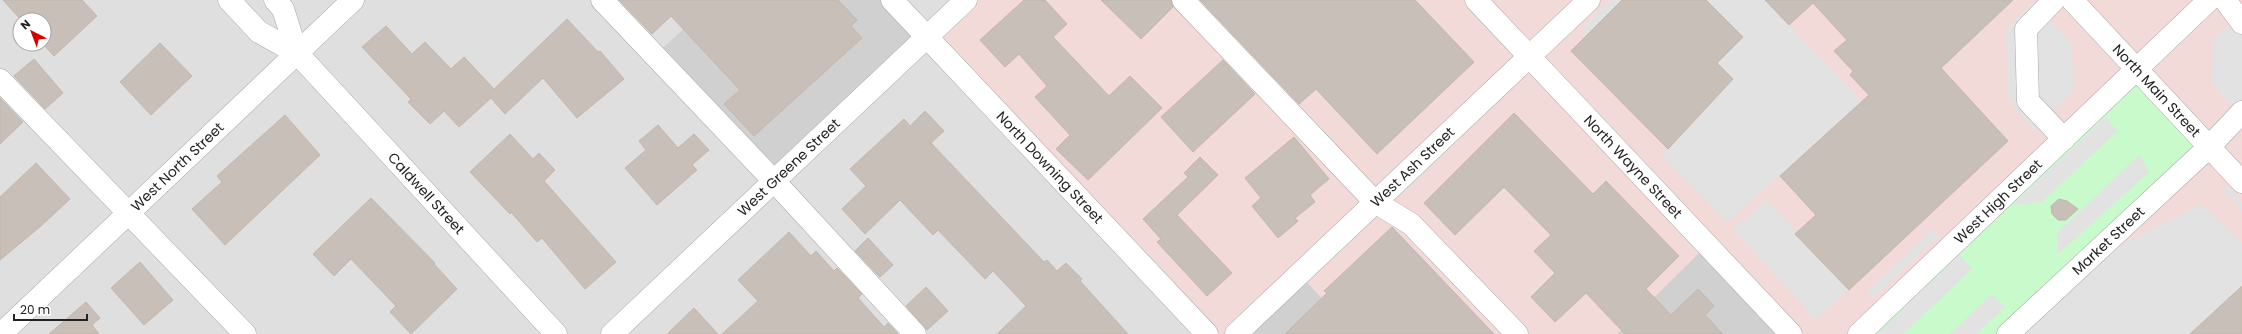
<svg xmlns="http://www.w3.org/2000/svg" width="2242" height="334" font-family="Poppins,sans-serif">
	<rect width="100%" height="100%" fill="#f2efe9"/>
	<path fill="#e0dfdf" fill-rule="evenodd" d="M0,0H966L1207,334H0ZM20,20H44V44H20Z"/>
	<path fill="#f2dad9" d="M966,0H2242V334H1791L1707,245L1617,334H1207L927,37Z"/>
	<path fill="#d0d0d0" d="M715,0H892L927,37L774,181L655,55Z
		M1707,245L1791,334H1617Z
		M1299,274L1355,334H1236Z"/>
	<path fill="#c8facc" d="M2136,68L2209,147L2008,334H1859Z"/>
	<path fill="#e2e2e2" d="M1611,0H1623L1588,34L1582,28Z
		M1706,0H1765L1862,101L1727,223L1661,155L1732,79L1717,63L1743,37Z
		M2033,2L2071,44L2074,90L2034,130L2008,98L2006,29Z
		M2242,15V117L2212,84L2213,38Z
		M2106,117L2117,131L2042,202L2012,205Z
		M2139,155L2149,172L2058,254L2057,233Z
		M2228,186L2242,201V210L2223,191Z
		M1766,199L1849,290L1815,320L1733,229Z
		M2200,204L2242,242V286L2190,334H2026L2114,249Z
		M1933,229L1939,236L1873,298L1866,292Z
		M1959,255L1972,269L1903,334H1877Z
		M1992,294L2005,307L1976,334H1950Z"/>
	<path fill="#c7bfb8" stroke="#c4b6ab" d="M3,0H82L97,16L54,56L43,44L44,20H21Z
		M619,0H838L857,20L851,26L862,38L754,136L724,104L740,90L671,16L652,34Z
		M1024,0H1045L1067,24L1053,37L1109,96L1130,76L1162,108L1088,180L1056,149L1070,135L1035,97L1047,86L1019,54L1005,67L980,40Z
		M1101,0H1171L1173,7L1141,39Z
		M1200,0H1415L1474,62L1377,154L1316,89L1299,104Z
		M1622,0H1706L1743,37L1717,63L1733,79L1668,149L1571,51Z
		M1765,0H2013L1941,68L2008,141L1849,290L1795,234L1816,215L1780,176L1869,95L1850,75L1853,71L1834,51L1847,40L1813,3L1789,25Z
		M567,19L598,52L600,51L624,79L577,118L543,78L505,114L491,98L459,127L444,111L430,124L408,102L411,99L362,47L386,26L412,54L425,42L451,69L464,57L494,89Z
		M160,43L192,76L151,115L120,82Z
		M34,59L63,93L45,109L14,76Z
		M1223,60L1255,94L1193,152L1161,117Z
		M0,98L23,122L0,144Z
		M925,111L944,131L931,143L1044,262L1047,260L1057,271L1066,263L1082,279L1080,281L1128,334H997L1026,306L993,271L985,279L938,230L933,235L900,200L865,234L842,209L866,186L850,169L904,119L910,126Z
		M1514,113L1593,194L1606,181L1679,256L1646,289L1671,315L1698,289L1714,306L1705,315L1723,334H1625L1586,293L1555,322L1531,297L1555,273L1534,251L1551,235L1504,187L1455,235L1424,203Z
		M285,115L320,155L225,245L192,209L222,182L217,176Z
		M658,125L678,148L694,134L709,150L692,165L697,170L657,205L625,168L646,150L639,141Z
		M510,134L533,159L539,153L555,170L544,181L616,262L585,289L542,238L537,242L511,212L510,214L470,172Z
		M1294,137L1329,179L1310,195L1315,202L1295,218L1298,221L1278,238L1252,206L1261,198L1245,178Z
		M1200,157L1218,175L1177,215L1232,273L1207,296L1157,242L1161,239L1143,219L1188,177L1184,173Z
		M36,163L70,199L41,226L0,260V197Z
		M371,198L435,263L434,264L457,289L411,334L390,312L396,306L351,259L334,276L313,254Z
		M2059,199L2067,201L2078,209L2066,220H2058L2052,214L2051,206Z
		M1392,227L1494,334H1285L1327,293L1324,291Z
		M789,232L811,256L816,251L834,271L837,268L862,294L858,298L884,327L888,323L898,334H722L758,301L738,280Z
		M868,238L893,265L880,277L855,251Z
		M140,262L173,300L144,325L111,288Z
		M2242,286V334H2190Z
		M926,287L948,311L927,330L906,306Z
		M86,302L100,318L92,325L99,334H49Z
		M694,308L718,334H667Z"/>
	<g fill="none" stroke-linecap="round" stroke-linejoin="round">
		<g stroke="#a9a9a9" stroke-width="23">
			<g id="minor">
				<path id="s1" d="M229,0L259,32L297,53L556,334"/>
				<path d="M275,0L283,9L297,53"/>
				<path d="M602,0L774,181L915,334"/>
				<path id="s2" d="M892,0L1207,334"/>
				<path d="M1183,0L1375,202L1411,224L1517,334"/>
				<path id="s3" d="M1476,0L1791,334"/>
				<path d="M2054,0L2026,29L2028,101L2064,139"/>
				<path id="s4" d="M2072,0L2242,182"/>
				<path d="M2225,0L2242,23"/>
				<path d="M0,80L245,334"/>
				<path id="s5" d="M1,334L353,0"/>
				<path id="s6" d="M612,334L966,0"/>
				<path id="s7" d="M1236,334L1589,0"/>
				<path id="s8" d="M1859,334L2209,0"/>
				<path id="s9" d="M2008,334L2209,147L2242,112"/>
			</g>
		</g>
		<use href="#minor" stroke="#fff" stroke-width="22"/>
	</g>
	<g text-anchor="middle" stroke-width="3" stroke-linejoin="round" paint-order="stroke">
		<g font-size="14" fill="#222" stroke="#fff">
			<text dy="5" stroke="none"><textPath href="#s4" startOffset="124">North Main Street</textPath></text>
			<text dy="5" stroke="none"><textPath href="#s3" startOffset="229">North Wayne Street</textPath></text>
			<text dy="5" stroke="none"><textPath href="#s5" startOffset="243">West North Street</textPath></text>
			<text dy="5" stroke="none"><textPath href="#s6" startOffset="243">West Greene Street</textPath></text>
			<text dy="5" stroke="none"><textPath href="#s2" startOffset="230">North Downing Street</textPath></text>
			<text dy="5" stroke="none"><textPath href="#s7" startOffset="243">West Ash Street</textPath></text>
			<text dy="5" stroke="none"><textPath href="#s1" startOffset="278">Caldwell Street</textPath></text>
			<text dy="5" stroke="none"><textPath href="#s8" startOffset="192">West High Street</textPath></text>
			<text dy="5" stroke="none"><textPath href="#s9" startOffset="137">Market Street</textPath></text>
		</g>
	</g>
	<g transform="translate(32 32) rotate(318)"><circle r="19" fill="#ffffff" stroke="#a7a7a7"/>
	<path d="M0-3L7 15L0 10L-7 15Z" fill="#d40000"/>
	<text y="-6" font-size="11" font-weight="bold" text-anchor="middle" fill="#222222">N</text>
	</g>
	<path d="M14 314v6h73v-6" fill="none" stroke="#222222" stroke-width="2"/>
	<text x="20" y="314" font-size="12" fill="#222222" stroke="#ffffff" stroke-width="3" paint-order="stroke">20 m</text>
</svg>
